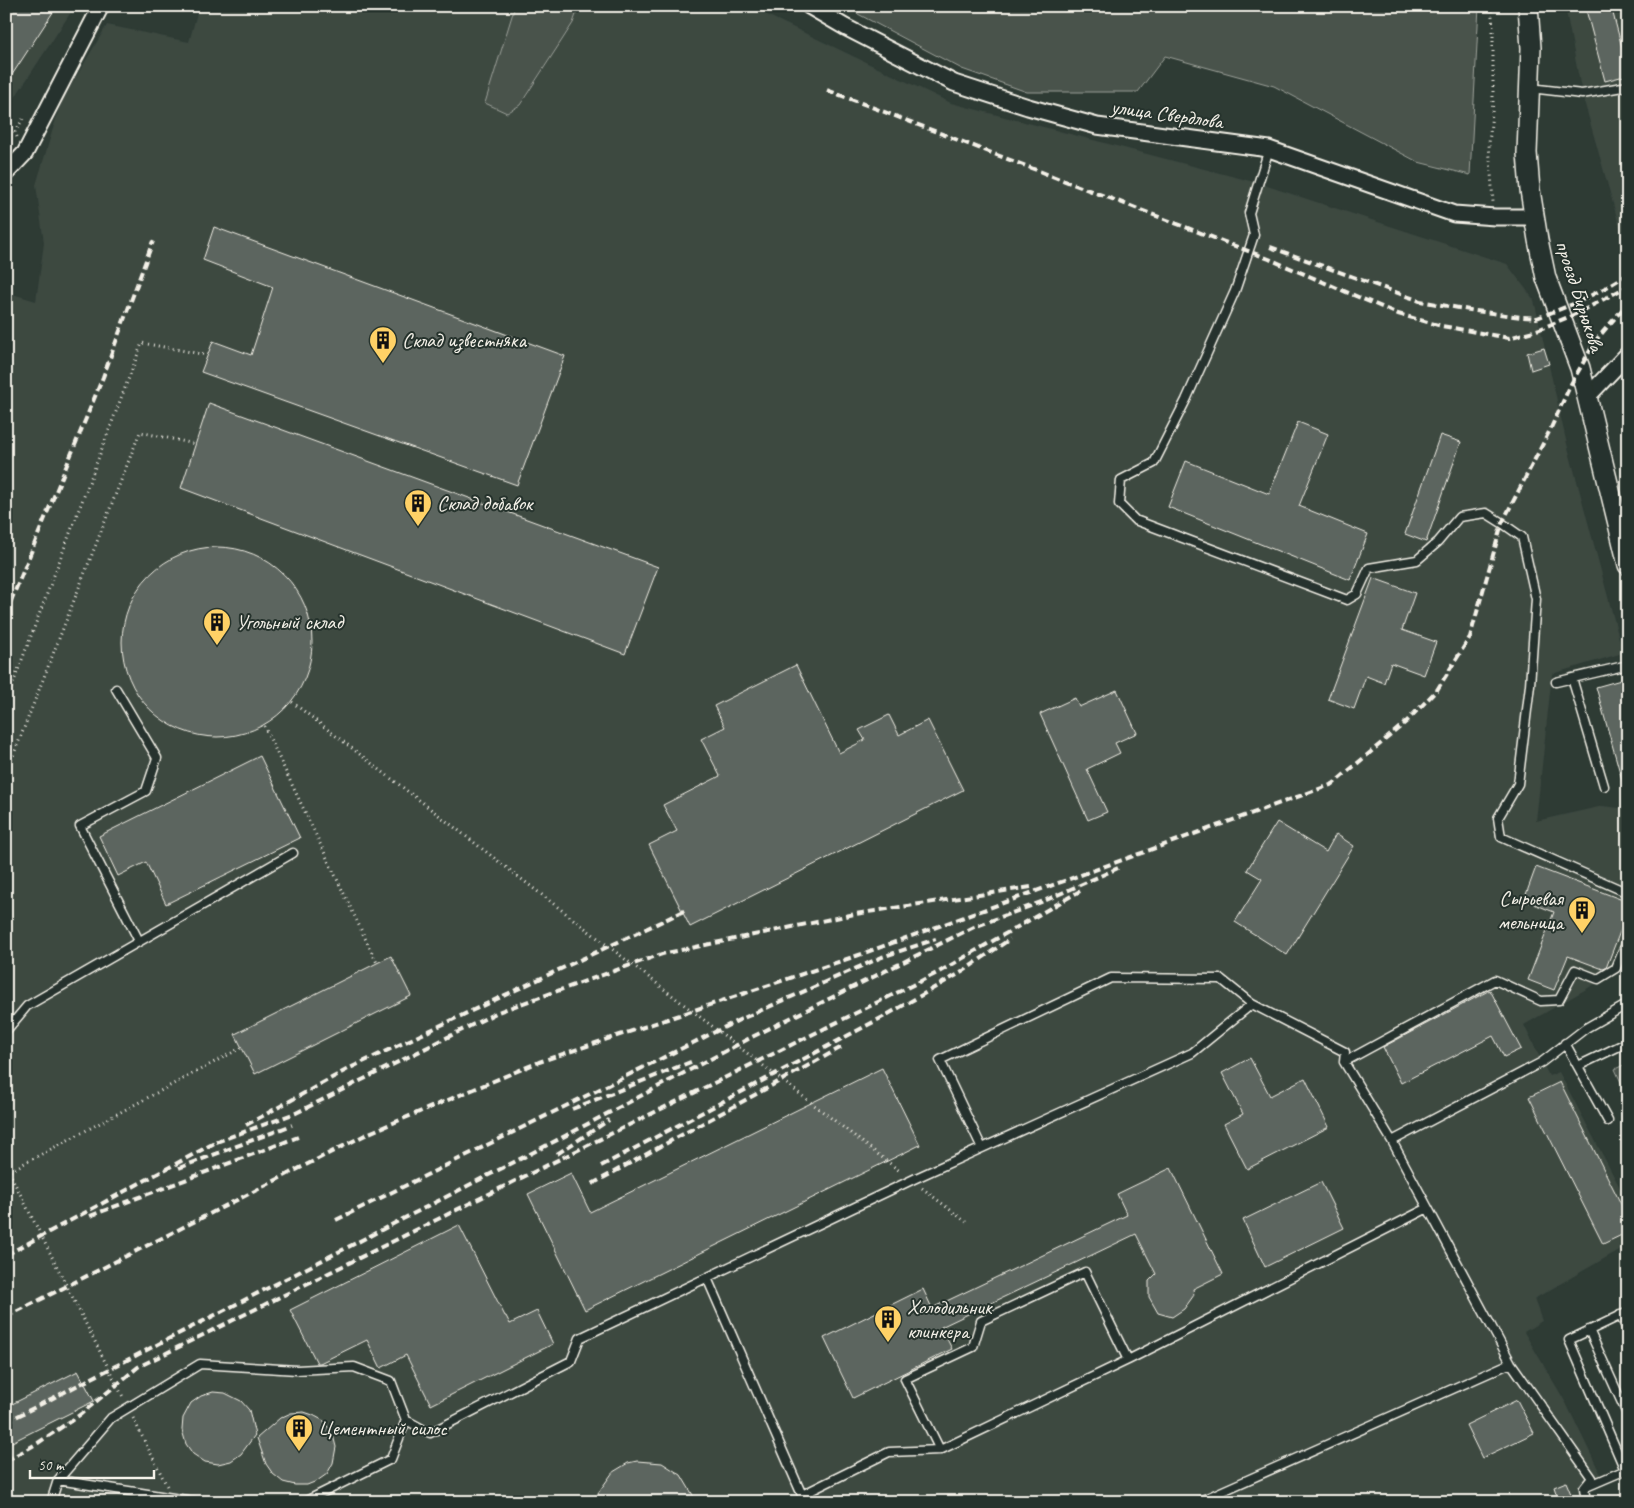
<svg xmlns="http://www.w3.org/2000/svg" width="1634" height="1508" font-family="Caveat,sans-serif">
	<rect width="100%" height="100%" fill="#2e3b34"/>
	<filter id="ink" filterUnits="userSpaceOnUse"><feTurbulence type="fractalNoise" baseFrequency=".02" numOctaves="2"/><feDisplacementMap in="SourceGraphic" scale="10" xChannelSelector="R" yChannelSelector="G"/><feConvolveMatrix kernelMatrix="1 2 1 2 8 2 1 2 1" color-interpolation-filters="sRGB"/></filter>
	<g filter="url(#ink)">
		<path fill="#3c4841" d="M6,6H75L14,99L6,106Z
			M199,6H515L486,103L507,113L521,105L573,23L579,6H748L951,103L1258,183L1507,264L1534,300L1566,440L1623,653L1552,674L1536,821L1603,806L1628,809V965L1524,1025L1549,1076L1559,1072L1628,1203V1245L1534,1299L1542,1321L1524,1332L1566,1403L1601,1475L1583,1481L1586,1494L1565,1502H6V292L36,301L44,243L36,185L61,102L107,25L189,42Z
			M1565,6H1628V229L1621,232L1582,94Z"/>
		<path fill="#48524c" stroke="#9ea29a" d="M515,6H579L573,23L520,105L507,113L485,103Z
			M847,6H1479L1470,175L1418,162L1274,86L1165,56L1138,92H1027L962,69L858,14Z
			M1628,1063V1098L1615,1069Z"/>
		<path fill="#5c655e" stroke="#f4f1e8" d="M11,6H57L6,84V13Z
			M1585,6H1611L1628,70V75L1605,81Z
			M214,227L565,356L517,485L201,372L213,341L251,355L273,287L203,260Z
			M1544,348L1549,364L1531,370L1527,353Z
			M209,403L658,567L625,654L181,488Z
			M1298,422L1328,434L1299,506L1368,534L1350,580L1168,507L1186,461L1269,494Z
			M1440,435L1461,442L1426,542L1405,534Z
			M122 642a95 95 0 1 1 190 0a95 95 0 1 1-190 0Z
			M1373,578L1415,593L1402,630L1436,642L1424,675L1391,663L1384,683L1366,676L1354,709L1328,699Z
			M796,665L839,753L865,740L859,730L889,715L899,735L928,720L963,790L690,927L649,845L677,831L663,805L720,776L701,739L725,727L714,706Z
			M1628,678V786L1624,787L1596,687Z
			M1117,690L1137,733L1115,743L1120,753L1087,769L1107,812L1088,820L1040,714L1075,698L1079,707Z
			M260,756L300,838L166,904L146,862L118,876L99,836Z
			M1277,822L1326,852L1336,834L1354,846L1287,955L1235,922L1262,879L1247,870Z
			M1536,867L1628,902V911L1606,968L1603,969L1568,956L1554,990L1528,980L1554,912L1524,900Z
			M391,956L411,996L255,1074L235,1034Z
			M1490,990L1521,1049L1504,1057L1493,1036L1401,1083L1383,1047Z
			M1250,1058L1270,1096L1305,1078L1329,1127L1247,1169L1224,1124L1243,1114L1222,1073Z
			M882,1068L920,1145L585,1310L528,1194L571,1173L590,1212Z
			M1560,1082L1628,1218V1232L1603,1244L1529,1097Z
			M1171,1168L1223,1274L1193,1289L1194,1295L1184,1309L1172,1317L1158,1313L1149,1297V1281L1156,1274L1136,1234L941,1327L952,1349L853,1398L824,1338L923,1289L932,1308L1127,1215L1117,1194Z
			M1321,1182L1344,1228L1265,1267L1243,1220Z
			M459,1225L505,1316H506L510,1324L537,1311L553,1344L431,1405L406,1355L381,1368L367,1340L320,1363H317L290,1310Z
			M78,1371L94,1401L6,1445V1407Z
			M213,1392L225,1393L241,1401L249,1410L255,1435L241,1454L231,1461L218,1464L205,1462L193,1454L186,1444L182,1430L183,1418L191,1403L201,1396Z
			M1517,1400L1534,1433L1482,1458L1466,1425Z
			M304,1412L313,1415L324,1421L333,1435L336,1447L333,1463L327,1474L317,1481L307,1485H295L283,1482L273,1474L266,1464L257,1438L280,1418L291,1413Z
			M637,1461L662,1463L681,1475L697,1502H597L598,1493L613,1472L628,1463Z
			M1566,1482L1571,1494L1558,1499L1554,1487Z"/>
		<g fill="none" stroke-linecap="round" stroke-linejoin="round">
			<g stroke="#f4f1e8" stroke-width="11">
				<path id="service" d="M1530,88L1582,94L1628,86
					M1269,149L1249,213L1254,235L1235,291L1186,400L1154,463L1121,480L1119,504L1135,520L1347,600L1357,594L1369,568L1417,560L1438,542L1459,517L1486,513L1502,523L1522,537L1536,599L1530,685L1518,784L1498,818L1501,837L1628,893
					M1572,678L1604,786
					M1556,682L1628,665
					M116,689L157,758L146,791L80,826L139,941
					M6,1031L27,1006L293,853
					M1565,1043L1608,1121
					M1344,1062L1495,980L1541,1001L1559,1000L1575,970L1598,979L1616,968L1628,939
					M1578,1066L1628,1042
					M1392,1141L1542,1062L1586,1028L1628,1004
					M982,1148L940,1060L1111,978L1221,979L1252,1004
					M707,1278L802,1495L889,1452L940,1450L1128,1360L1428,1208
					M1620,1315L1628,1331
					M1589,1330L1628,1416
					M406,1420L430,1433L571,1361L580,1338L916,1178L1192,1053L1252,1004L1345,1052L1344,1062L1392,1141L1511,1363L1592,1478L1584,1488L1586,1502
					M940,1450L905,1379L973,1347L981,1321L1085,1272L1128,1360
					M1625,1470L1569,1340L1628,1312
					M58,1480L199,1502
					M1586,1487L1628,1469
					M51,1502L58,1480L111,1418L200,1364L297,1370L354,1367L391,1381L406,1420L391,1459L304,1502
					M1198,1502L1511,1363"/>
			</g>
			<g stroke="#f4f1e8" stroke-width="19">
				<path id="minor" d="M809,6L845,27L954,83L1028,107L1097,126L1269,149L1454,214L1495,217H1534
					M6,173L25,153L101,6
					M1588,396L1628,354"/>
			</g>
			<g stroke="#f4f1e8" stroke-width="22">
				<path id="tertiary" d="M1528,6L1531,48L1527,153L1530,190L1538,240L1546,278L1580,368L1628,565"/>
			</g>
			<path stroke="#f4f1e8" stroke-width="3" stroke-dasharray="1 4" stroke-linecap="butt" d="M1491,6L1493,27V102L1489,144L1493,202
				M17,137L15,132L23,119
				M6,702L142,343L207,355
				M292,702L901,1172
				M264,726L377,963
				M6,774L140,432L195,444
				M9,1172L124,1399
				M6,1173L241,1048
				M922,1188L966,1222
				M133,1418L167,1486"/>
			<use href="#service" stroke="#26332d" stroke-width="8"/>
			<use href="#minor" stroke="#26332d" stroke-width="15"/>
			<use href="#tertiary" stroke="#26332d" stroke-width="19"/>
			<path stroke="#f4f1e8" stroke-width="4" stroke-dasharray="8 4" stroke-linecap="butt" d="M827,90L1269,259L1398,314L1442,326L1509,338L1540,329L1580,312L1628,286
				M1270,247L1420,301L1475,311L1522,317L1537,318L1576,303L1607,287L1628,274
				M6,613L103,377L153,241
				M572,1109L693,1061
				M246,1125L350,1068L686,910
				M216,1142L296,1113L498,1012L662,954L855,914L1031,887
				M557,1154L609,1120
				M601,1166L883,1017L962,972L1010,939
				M179,1168L292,1125
				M592,1184L842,1047
				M90,1216L298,1137
				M336,1220L739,1020L882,957L936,939
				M6,1255L222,1139
				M6,1317L369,1133L539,1062L856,956L1333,784L1406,722L1437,690L1470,637L1502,523L1550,430L1571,384L1596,340L1628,303
				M6,1422L565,1136L752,1037L974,927L1044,901L1118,868
				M6,1461L38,1443L81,1414L138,1367L937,973L1080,891"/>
		</g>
	</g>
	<defs>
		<g id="building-pin" transform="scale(1.4375)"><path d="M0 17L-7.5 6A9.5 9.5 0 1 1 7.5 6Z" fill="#ffd166" stroke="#26332d"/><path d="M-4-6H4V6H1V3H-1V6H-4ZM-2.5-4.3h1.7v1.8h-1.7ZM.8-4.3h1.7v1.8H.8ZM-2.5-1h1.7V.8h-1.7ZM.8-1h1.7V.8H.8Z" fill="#111"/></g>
	</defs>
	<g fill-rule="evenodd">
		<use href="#building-pin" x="383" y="340"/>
		<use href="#building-pin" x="418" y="503"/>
		<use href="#building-pin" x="217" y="622"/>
		<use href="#building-pin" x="1582" y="910"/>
		<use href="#building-pin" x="888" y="1319"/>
		<use href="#building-pin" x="299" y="1428"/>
	</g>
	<g text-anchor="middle" stroke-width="4" stroke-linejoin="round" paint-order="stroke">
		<g font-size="21" fill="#f4f1e8" stroke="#26332d">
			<text transform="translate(1167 114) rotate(8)" y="7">улица Свердлова</text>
			<text transform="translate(1580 296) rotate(72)" y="7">проезд Бирюкова</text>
		</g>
		<g font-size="21" fill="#f4f1e8" stroke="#26332d" text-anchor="start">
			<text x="402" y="347">Склад известняка</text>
			<text x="437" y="510">Склад добавок</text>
			<text x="236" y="629">Угольный склад</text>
			<text x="1563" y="905" text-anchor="end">Сырьевая<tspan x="1563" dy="24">мельница</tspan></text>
			<text x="907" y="1314">Холодильник<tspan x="907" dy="24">клинкера</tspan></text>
			<text x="318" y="1435">Цементный силос</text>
		</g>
	</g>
	<rect width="1634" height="1508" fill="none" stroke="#26332d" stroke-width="25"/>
	<rect x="12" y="12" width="1609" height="1483" fill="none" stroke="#f4f1e8" stroke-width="2" filter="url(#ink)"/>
	<path d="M30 1470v8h124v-8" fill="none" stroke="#f4f1e8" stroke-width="2.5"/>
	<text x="38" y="1470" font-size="15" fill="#f4f1e8" stroke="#26332d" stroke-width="4" paint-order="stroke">50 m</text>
</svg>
